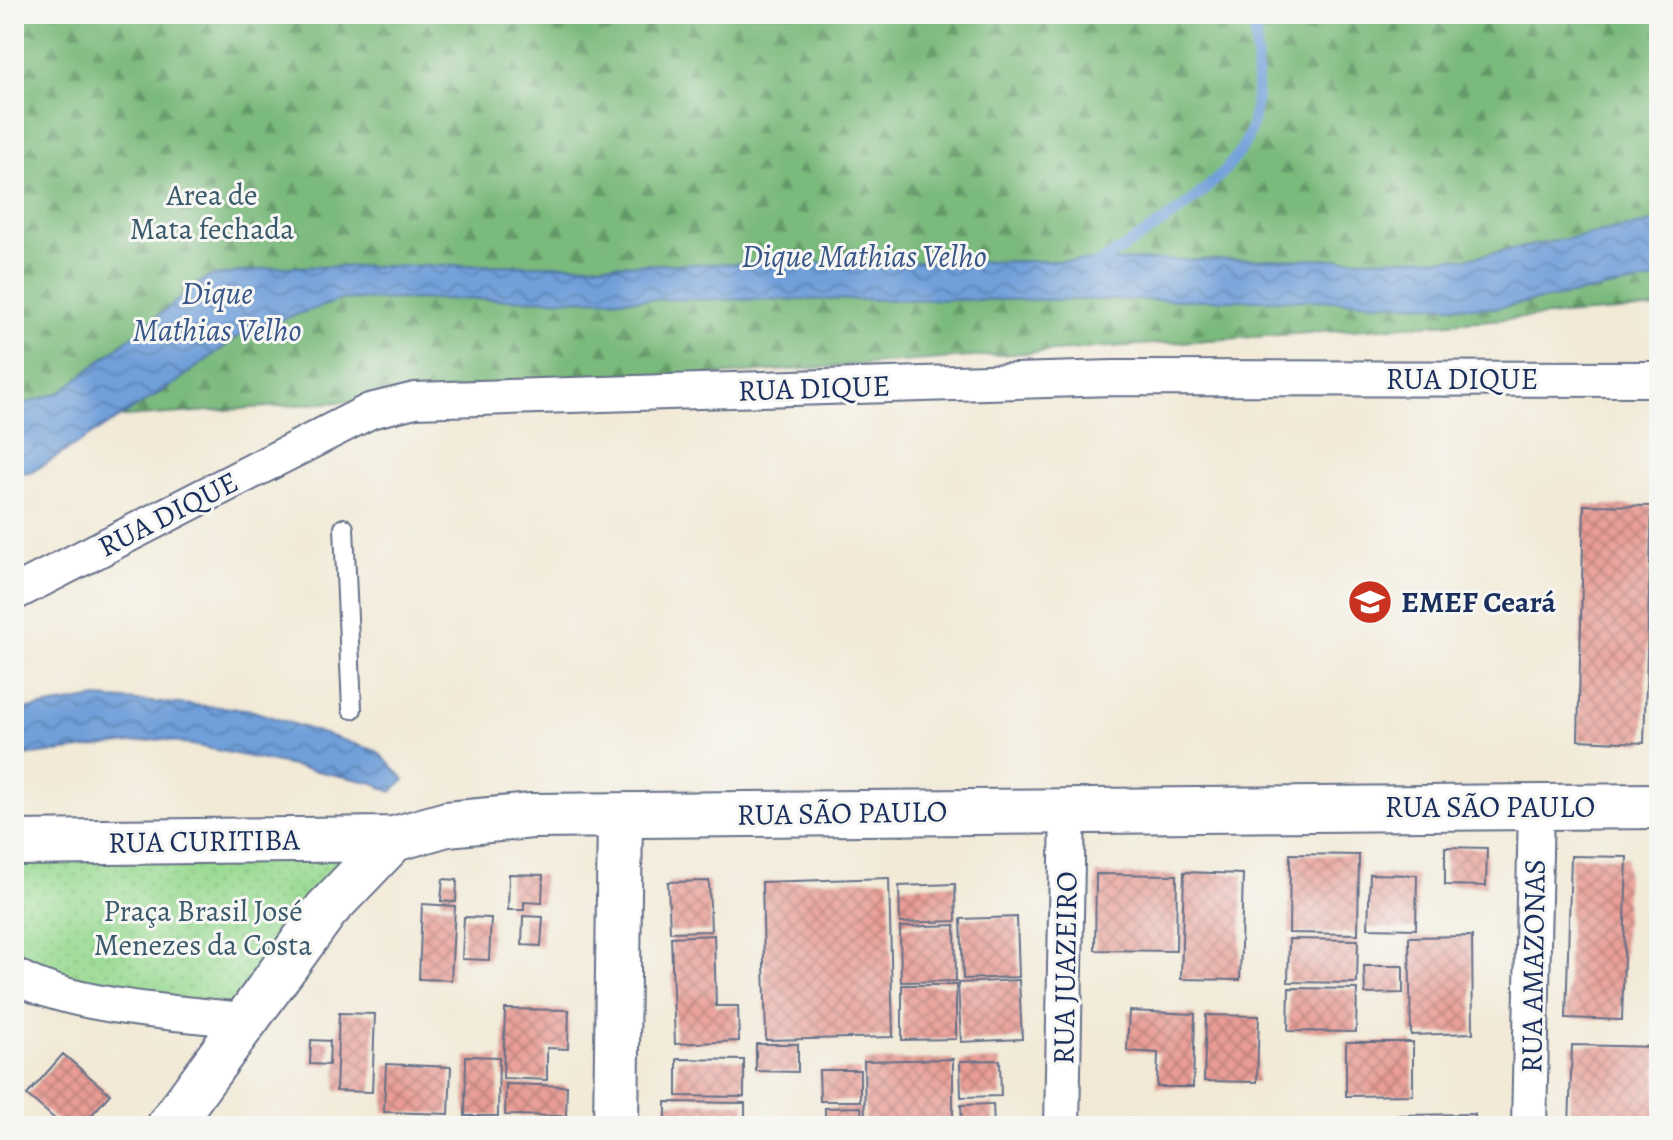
<svg xmlns="http://www.w3.org/2000/svg" width="1673" height="1140" font-family="Alegreya,serif">
	<defs>
		<pattern id="grass-dots" width="8" height="8" patternUnits="userSpaceOnUse" patternTransform="scale(2)"><rect width="8" height="8" fill="#98da91"/><path d="M2 2h.1M6 6h.1" fill="none" stroke="#82bb7f" stroke-width="1.8" stroke-linecap="round"/></pattern>
		<pattern id="forest-firs" width="22" height="20" patternUnits="userSpaceOnUse" patternTransform="scale(2)"><rect width="22" height="20" fill="#7aba7b"/><path d="M5 1l3.5 6h-7zM16 11l3.5 6h-7z" fill="#639868"/></pattern>
		<pattern id="water-waves" width="16" height="10" patternUnits="userSpaceOnUse" patternTransform="scale(2)"><rect width="16" height="10" fill="#6f9fd9"/><path d="M0 5q4-4 8 0t8 0" fill="none" stroke="#5a82b3"/></pattern>
		<pattern id="building-cross-hatch" width="8" height="8" patternUnits="userSpaceOnUse" patternTransform="scale(2)"><rect width="8" height="8" fill="#e99d95"/><path d="M0 0l8 8M0 8l8-8" fill="none" stroke="#bc807d"/></pattern>
	</defs>
	<rect width="100%" height="100%" fill="#f6f6f2"/>
	<filter id="ink" filterUnits="userSpaceOnUse"><feTurbulence type="fractalNoise" baseFrequency=".0125" numOctaves="2"/><feDisplacementMap in="SourceGraphic" scale="16" xChannelSelector="R" yChannelSelector="G"/><feConvolveMatrix kernelMatrix="1 2 1 2 8 2 1 2 1" color-interpolation-filters="sRGB"/></filter>
	<filter id="wash" filterUnits="userSpaceOnUse"><feTurbulence type="fractalNoise" baseFrequency=".006" numOctaves="4" result="noise"/><feDisplacementMap in="SourceGraphic" scale="32" xChannelSelector="R" yChannelSelector="G"/><feGaussianBlur stdDeviation="1.8" result="paint"/><feColorMatrix in="noise" values="0 0 0 0 0 0 0 0 0 0 0 0 0 0 0 0 0 1.4 0 .05"/><feComposite in="paint" operator="in"/></filter>
	<g filter="url(#wash)">
		<rect width="100%" height="100%" fill="#f2ead7"/>
		<path fill="url(#grass-dots)" stroke="#5a8478" stroke-width="2" d="M373,845L243,1014L152,1003L14,967V849Z"/>
		<path fill="url(#forest-firs)" stroke="#4a746c" stroke-width="2" d="M14,14H1659V308L14,425Z"/>
		<path fill="url(#water-waves)" stroke="#45679c" stroke-width="2" d="M1659,221V279L1496,308L1317,300L344,299L244,332L174,384L32,472L14,473V407L61,392L207,277L277,267L1467,258Z
			M97,698L247,709L377,751L405,780L391,792L374,783L163,739L14,757V711Z"/>
		<g fill="none" stroke-linecap="round" stroke-linejoin="round">
			<path stroke="#6f9fd9" stroke-width="11" d="M1088,270C1134,241 1233,185 1250,131C1262,93 1256,53 1254,14"/>
		</g>
		<g id="blocks">
			<path fill="url(#building-cross-hatch)" d="M1584,505L1652,506L1644,743L1578,740Z
				M1445,847L1487,848L1486,886L1445,885Z
				M1290,854L1359,855L1358,934L1289,933Z
				M1571,856L1627,857L1622,1020L1566,1018Z
				M1184,872L1243,874L1240,980L1181,979Z
				M509,874L543,875L542,903L524,902V910H508Z
				M1096,874L1177,875L1176,951L1095,950Z
				M1370,874L1417,875L1416,929L1368,928Z
				M889,878L893,1037L766,1040L762,882Z
				M443,879L457,880L456,902L441,901Z
				M709,881L711,931L670,932L668,882Z
				M955,884L956,921L900,923L899,886Z
				M422,904L455,906L451,980L419,979Z
				M523,916L543,917L541,946L522,945Z
				M464,917L491,918L489,960L462,959Z
				M1017,917L1019,977L963,979L961,919Z
				M955,925L956,981L901,982L900,927Z
				M714,935L716,1006H738L739,1041L675,1044L671,937Z
				M1472,936L1473,1033L1411,1035L1409,937Z
				M1289,939L1358,940L1357,983L1288,982Z
				M1364,966H1403V993L1365,994Z
				M1019,980L1022,1039L961,1042L958,983Z
				M902,985H956V1039L902,1040Z
				M1289,988L1357,989L1356,1032L1288,1031Z
				M505,1009L569,1010L568,1049L547,1048V1080L503,1078Z
				M1129,1011L1195,1014L1193,1087H1157L1158,1053L1127,1051Z
				M339,1013L375,1014L372,1092L336,1091Z
				M1206,1015L1259,1016L1257,1082L1204,1081Z
				M311,1040L330,1041L329,1065L310,1064Z
				M1346,1042H1413V1095L1346,1096Z
				M756,1044H798V1072L756,1071Z
				M1572,1045L1658,1047L1656,1126H1569Z
				M63,1054L110,1094L82,1126H63L27,1095Z
				M466,1056L499,1057L498,1116H465Z
				M677,1059L744,1060V1097L677,1096Z
				M953,1059V1126H865L864,1061Z
				M1000,1060L1001,1096L961,1097L960,1061Z
				M386,1064L451,1067L449,1114L384,1112Z
				M819,1070H860V1101H820Z
				M506,1084L567,1086L566,1116L505,1115Z
				M666,1102L745,1103V1126H666Z
				M993,1104L994,1126H962L961,1105Z
				M861,1107L862,1126H825V1108Z
				M1475,1114V1126H1399V1115Z
				M1101,1118L1175,1120V1126H1100Z
				M1254,1122H1289V1126H1254Z"/>
		</g>
	</g>
	<g filter="url(#ink)">
		<use href="#blocks" fill-opacity="0" stroke="#667088" stroke-width="2"/>
		<g fill="none" stroke-linecap="round" stroke-linejoin="round">
			<g stroke="#667088" stroke-width="22">
				<path id="lane" d="M344,528L352,709"/>
			</g>
			<g stroke="#667088" stroke-width="38">
				<path id="street" d="M14,593L370,411L415,400L1113,378L1659,379
					M14,975C66,1007 185,1014 247,1020
					M1062,1126L1068,809
					M1529,1126L1536,807"/>
			</g>
			<g stroke="#667088" stroke-width="48">
				<path id="secondary" d="M14,843L394,839
					M169,1126L326,910L394,839L447,824L532,816L1659,806
					M616,1126L620,816"/>
			</g>
			<use href="#lane" stroke="#fff" stroke-width="18"/>
			<use href="#street" stroke="#fff" stroke-width="34"/>
			<use href="#secondary" stroke="#fff" stroke-width="44"/>
		</g>
	</g>
	<defs>
		<g id="school-disc" transform="scale(2.3)"><circle r="9.5" fill="#c8321e" stroke="#f6f6f2"/><path d="M0-5L7-2L0 1L-7-2ZM-4 1L0 2.5L4 1V4Q0 6-4 4Z" fill="#fff"/></g>
	</defs>
	<g fill-rule="evenodd">
		<use href="#school-disc" x="1370" y="602"/>
	</g>
	<g text-anchor="middle" stroke-width="6" stroke-linejoin="round" paint-order="stroke">
		<g font-size="30" fill="#3a5a6b" stroke="#f6f6f2">
			<text x="212" y="205">Area de<tspan x="212" dy="34">Mata fechada</tspan></text>
			<text x="203" y="921">Praça Brasil José<tspan x="203" dy="34">Menezes da Costa</tspan></text>
		</g>
		<g font-size="30" fill="#1b2f5e" stroke="#f6f6f2">
			<text x="1462" y="389">RUA DIQUE</text>
			<text transform="translate(814 388) rotate(-2)" y="10">RUA DIQUE</text>
			<text transform="translate(168 514) rotate(-27)" y="10">RUA DIQUE</text>
			<text x="1490" y="817">RUA SÃO PAULO</text>
			<text transform="translate(842 813) rotate(-1)" y="10">RUA SÃO PAULO</text>
			<text transform="translate(204 841) rotate(-1)" y="10">RUA CURITIBA</text>
			<text transform="translate(1533 966) rotate(-89)" y="10">RUA AMAZONAS</text>
			<text transform="translate(1065 968) rotate(-89)" y="10">RUA JUAZEIRO</text>
		</g>
		<g font-size="30" font-weight="bold" fill="#1b2f5e" stroke="#f6f6f2" text-anchor="start">
			<text x="1401" y="612">EMEF Ceará</text>
		</g>
		<g font-size="32" font-style="italic" fill="#385689" stroke="#f6f6f2">
			<text x="864" y="267">Dique Mathias Velho</text>
			<text x="217" y="304">Dique<tspan x="217" dy="37">Mathias Velho</tspan></text>
		</g>
	</g>
	<rect width="1673" height="1140" fill="none" stroke="#f6f6f2" stroke-width="48"/>
</svg>
